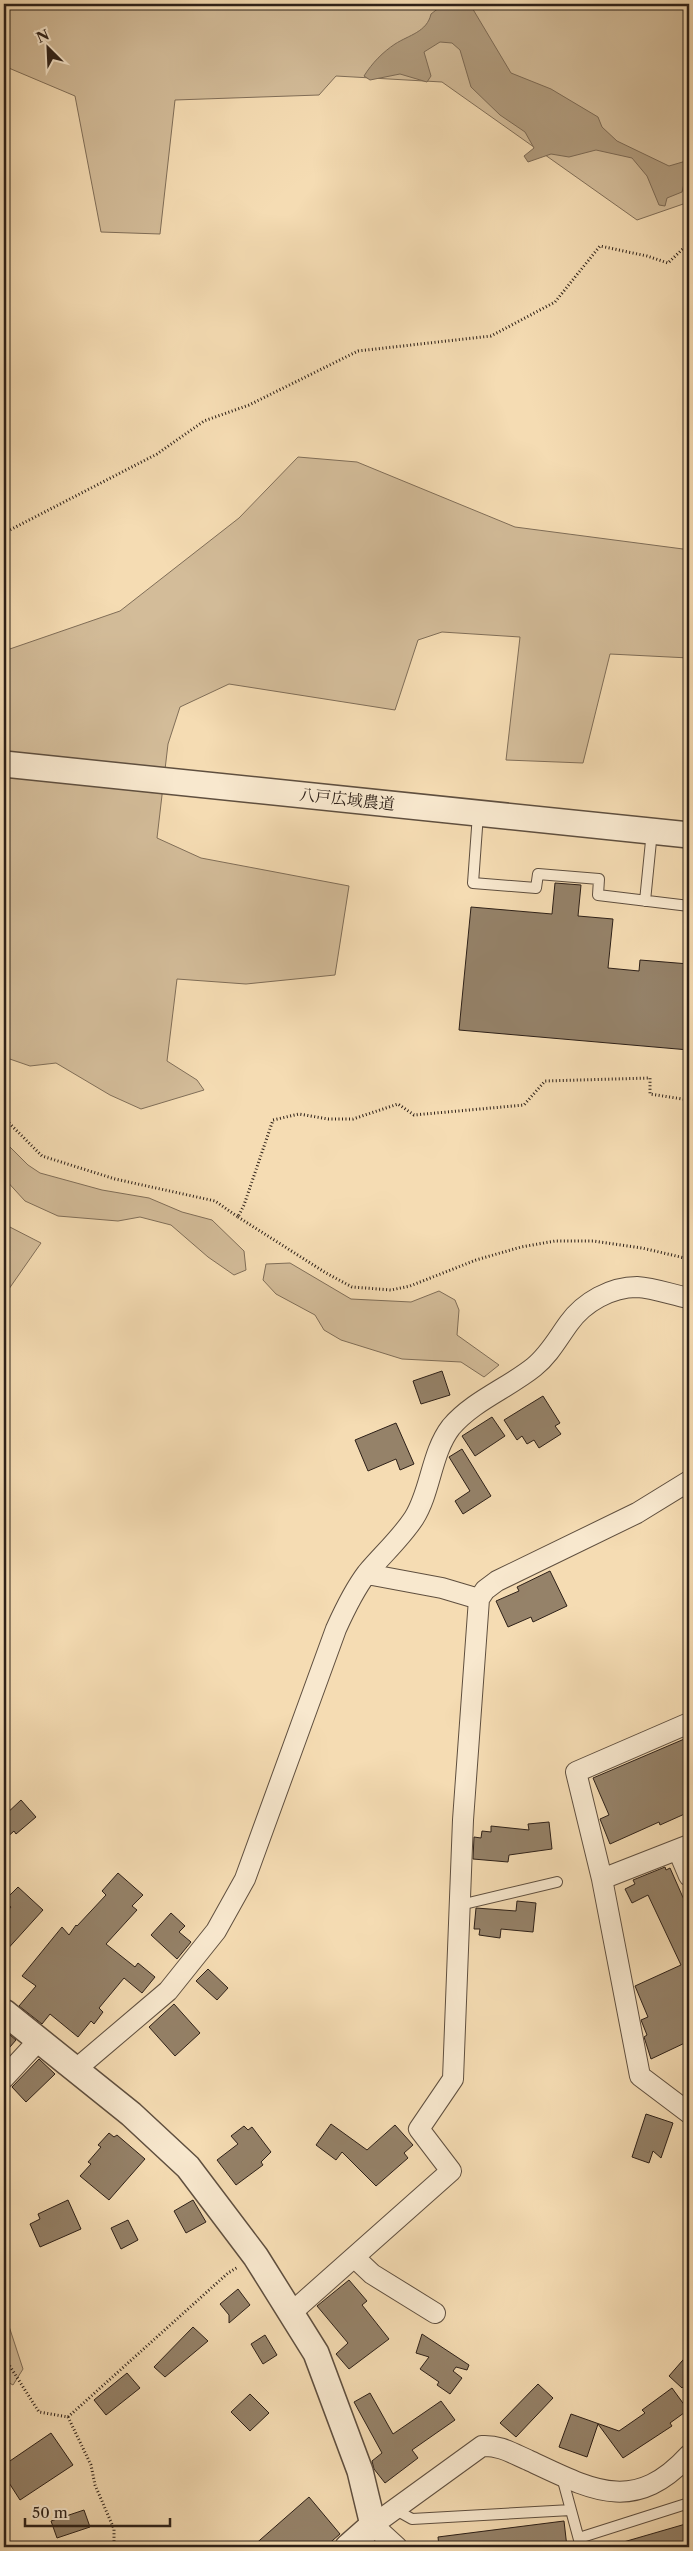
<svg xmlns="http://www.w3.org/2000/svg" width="693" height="2551" font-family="'Libre Caslon Text','Noto Serif JP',serif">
	<rect width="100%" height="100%" fill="#f5dcb3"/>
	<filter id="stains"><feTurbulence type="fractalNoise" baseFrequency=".004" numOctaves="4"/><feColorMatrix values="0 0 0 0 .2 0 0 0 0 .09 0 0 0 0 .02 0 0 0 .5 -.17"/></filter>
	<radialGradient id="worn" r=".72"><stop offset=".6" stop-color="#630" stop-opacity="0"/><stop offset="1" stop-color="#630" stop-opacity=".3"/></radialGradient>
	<path fill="#d3bc99" stroke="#806e58" d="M4,4H689V202L637,220L442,82L336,76L319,95L175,100L160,234L101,232L75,96L4,66Z
		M298,457L357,462L515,527L683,549L689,553V658L610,654L583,763L506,760L520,637L442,632L418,640L395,710L229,684L180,707L168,744L157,838L201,858L349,886L335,975L246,984L177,979L167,1061L197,1080L204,1090L141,1109L110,1095L56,1063L30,1066L4,1057V651L120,611L239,518Z
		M4,1141L28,1165L40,1173L102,1190L149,1198L182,1212L212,1220L244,1251L246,1270L234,1275L208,1257L171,1225L140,1217L118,1221L58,1216L25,1201L4,1178Z
		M4,1224L41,1243L4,1296Z
		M290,1263L351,1299L411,1302L439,1291L455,1300L459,1310L457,1335L499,1365L484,1377L461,1362L402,1359L341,1340L324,1330L315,1315L276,1294L263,1280L266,1264Z
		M4,2311L23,2369L13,2385L4,2380Z"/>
	<path fill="#b19c7e" stroke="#7c6a55" d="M451,4L471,6L511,73L551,89L598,117L602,127L617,141L669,166L686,161L689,163L682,192L667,198L665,206L659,205L647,176L632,158L596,150L569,157L551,154L528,162L524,156L534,148L525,132L500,115L471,87L460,50L452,43L440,42L424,52L431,76L427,82L400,74L370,80L364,76C372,63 383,52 395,44C409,35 427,32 431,14L440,7Z"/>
	<path fill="#958269" stroke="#2d2018" d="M555,883L581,885L578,916L613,919L608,968L639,971L640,960L689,964V1050L459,1030L471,907L552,914Z
		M442,1371L450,1395L421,1404L413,1381Z
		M543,1396L560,1423L555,1426L561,1434L539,1448L534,1440L527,1444L522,1436L517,1440L504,1420Z
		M492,1417L505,1436L475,1456L462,1436Z
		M396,1423L414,1464L400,1470L396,1459L368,1471L355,1440Z
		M462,1449L491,1496L463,1514L455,1501L470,1491L449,1457Z
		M550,1571L567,1606L533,1622L531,1617L508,1627L496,1601L519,1591L517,1587Z
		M689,1737V1812L660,1825L659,1822L610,1844L600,1819L609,1815L593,1778Z
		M21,1800L36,1817L16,1834L14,1831L4,1840V1816Z
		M549,1822L552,1849L509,1855L508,1862L473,1859L474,1837L481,1838L482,1831L491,1832V1826L529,1830L528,1824Z
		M665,1867L666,1870L670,1868L685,1902L689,1900V2041L651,2059L644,2037L647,2035L641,2020L648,2017L635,1986L681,1965L648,1895L632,1903L625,1889L635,1884L633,1880Z
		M118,1873L143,1895L132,1906L137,1910L106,1944L135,1967L138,1963L155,1977L142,1993L124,1978L99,2008L103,2012L94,2024L91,2021L78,2037L50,2014L42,2024L19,2006L36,1986L22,1976L62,1927L69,1935L76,1925L77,1926L106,1895L102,1891Z
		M18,1887L43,1910L4,1953V1915L11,1907L4,1901Z
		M517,1901L536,1903L533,1932L501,1929L500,1938L479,1935L480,1929H474L476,1908L516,1911Z
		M171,1913L185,1926L179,1932L191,1942L177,1959L151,1935Z
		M208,1969L228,1988L217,2000L196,1981Z
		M174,2004L200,2033L175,2056L149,2027Z
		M4,2030L16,2040L4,2054Z
		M39,2059L55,2074L26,2102L12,2087Z
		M646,2114L673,2123L661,2158L653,2151L649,2163L632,2157Z
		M331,2124L367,2150L395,2125L413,2145L404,2153L408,2158L376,2186L342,2152L336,2160L316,2145Z
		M244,2126L248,2130L252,2127L271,2152L261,2162L263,2165L236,2185L217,2160L238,2144L231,2136Z
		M109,2133L114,2137L117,2135L145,2159L109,2200L80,2176L91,2164L88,2162L101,2147L98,2145Z
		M68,2200L81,2229L40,2247L30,2224L40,2219L38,2214Z
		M193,2200L206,2222L186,2233L174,2211Z
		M128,2220L138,2240L121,2249L111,2228Z
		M349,2280L367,2301L362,2305L389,2339L349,2369L336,2354L348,2343L317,2306Z
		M238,2289L250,2305L229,2323V2315L220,2304Z
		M193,2327L208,2341L165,2377L154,2367Z
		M422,2334L469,2365L467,2370L456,2367L453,2371L462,2378L450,2394L437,2385L439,2382L420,2369L429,2357L416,2353Z
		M265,2335L277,2355L263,2364L251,2344Z
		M689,2353V2380L682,2388L669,2376Z
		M127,2373L140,2388L106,2415L94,2400Z
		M538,2384L553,2398L516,2437L500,2423Z
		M672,2388L688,2410L670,2423L672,2426L623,2458L598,2424L587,2457L559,2447L571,2414L619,2431L645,2413L642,2410Z
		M370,2393L393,2434L441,2401L455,2420L412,2450L418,2458L385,2483L374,2469L372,2461L382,2453L354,2402Z
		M250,2394L269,2413L250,2431L231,2412Z
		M51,2433L73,2465L20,2500L4,2475V2465Z
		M309,2497L340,2534L325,2547H252Z
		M84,2510L90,2527L57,2538L51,2521Z
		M564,2521L567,2547H439L438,2537Z
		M689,2523V2547H621L620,2543Z"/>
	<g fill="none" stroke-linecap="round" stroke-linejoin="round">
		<g stroke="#5f4f3f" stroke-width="12">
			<path id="service" d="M478,814L473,883L536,888L538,874L599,879L598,895L689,906
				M645,901L652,831
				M460,1905L557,1882
				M562,2477L581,2547
				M396,2510L412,2519L571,2510
				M579,2538L689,2503"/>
		</g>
		<g stroke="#5f4f3f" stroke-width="22">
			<path id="minor" d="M367,1574L442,1588L479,1599
				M689,1723L576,1772L602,1879L640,2076L689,2113
				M678,1850L689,1876
				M602,1879L689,1845
				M75,2070L168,1991L216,1931L245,1879L336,1629C345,1609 354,1590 367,1573C383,1554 401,1538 414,1518C431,1491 431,1453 451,1427C473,1401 508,1388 534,1367C549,1355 558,1338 569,1323C584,1302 611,1287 637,1287C654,1288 673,1295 689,1298
				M4,2078L39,2040
				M354,2257L372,2274L435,2313
				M291,2313L451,2171L419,2129L453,2079L463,1820L479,1599L485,1590L497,1581L637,1513L689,1481
				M397,2547L373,2525L482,2446C499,2445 512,2453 528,2460C592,2490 634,2515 689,2455"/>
		</g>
		<g stroke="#5f4f3f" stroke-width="28">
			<path id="tertiary" d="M4,764L689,835
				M4,2012L131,2114L188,2167L256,2257L316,2353L360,2471L373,2525L348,2547"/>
		</g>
		<path stroke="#2d2018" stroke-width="3" stroke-dasharray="1 2.5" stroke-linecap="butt" d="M4,533L157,454L204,421L249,405L358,351L491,336L555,302L600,246L647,256L668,263L689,243
			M4,1118L42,1156L115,1179L215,1201L238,1217L244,1205L273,1120L299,1114L328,1119H353L398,1104L414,1115L524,1105L545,1081L650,1078V1094L689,1100
			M238,1217L326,1273L352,1287L391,1290L410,1286L476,1260L521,1247L555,1241H593L642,1248L689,1259
			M4,2357L39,2412L68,2417L91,2465L95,2485L114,2529V2547
			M68,2417L228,2273L238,2267"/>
		<use href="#service" stroke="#f8e8ce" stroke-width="10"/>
		<use href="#minor" stroke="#f8e8ce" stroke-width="20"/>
		<use href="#tertiary" stroke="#f8e8ce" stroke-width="25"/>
	</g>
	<g text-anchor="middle" stroke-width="4" stroke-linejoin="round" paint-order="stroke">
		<g font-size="16" fill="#2d2018" stroke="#f8e8ce">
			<text transform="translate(347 799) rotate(6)" y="6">八戸広域農道</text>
		</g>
	</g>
	<rect width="693" height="2551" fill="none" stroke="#f5dcb3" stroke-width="20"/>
	<rect x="5" y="5" width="683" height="2541" fill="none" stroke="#2d2018" stroke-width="2.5"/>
	<rect x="10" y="10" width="673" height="2531" fill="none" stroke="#2d2018"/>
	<g transform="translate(48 48) rotate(336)" stroke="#f8e8ce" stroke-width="4" paint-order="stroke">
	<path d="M0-4L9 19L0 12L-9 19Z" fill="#2d2018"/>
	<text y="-8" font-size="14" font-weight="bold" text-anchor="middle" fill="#2d2018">N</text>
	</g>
	<path d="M25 2518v8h145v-8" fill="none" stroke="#2d2018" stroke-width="2.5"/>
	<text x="32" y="2518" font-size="15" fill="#2d2018" stroke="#f8e8ce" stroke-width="4" paint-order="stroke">50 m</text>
	<rect width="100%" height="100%" filter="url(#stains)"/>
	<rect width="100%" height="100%" fill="url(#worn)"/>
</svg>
